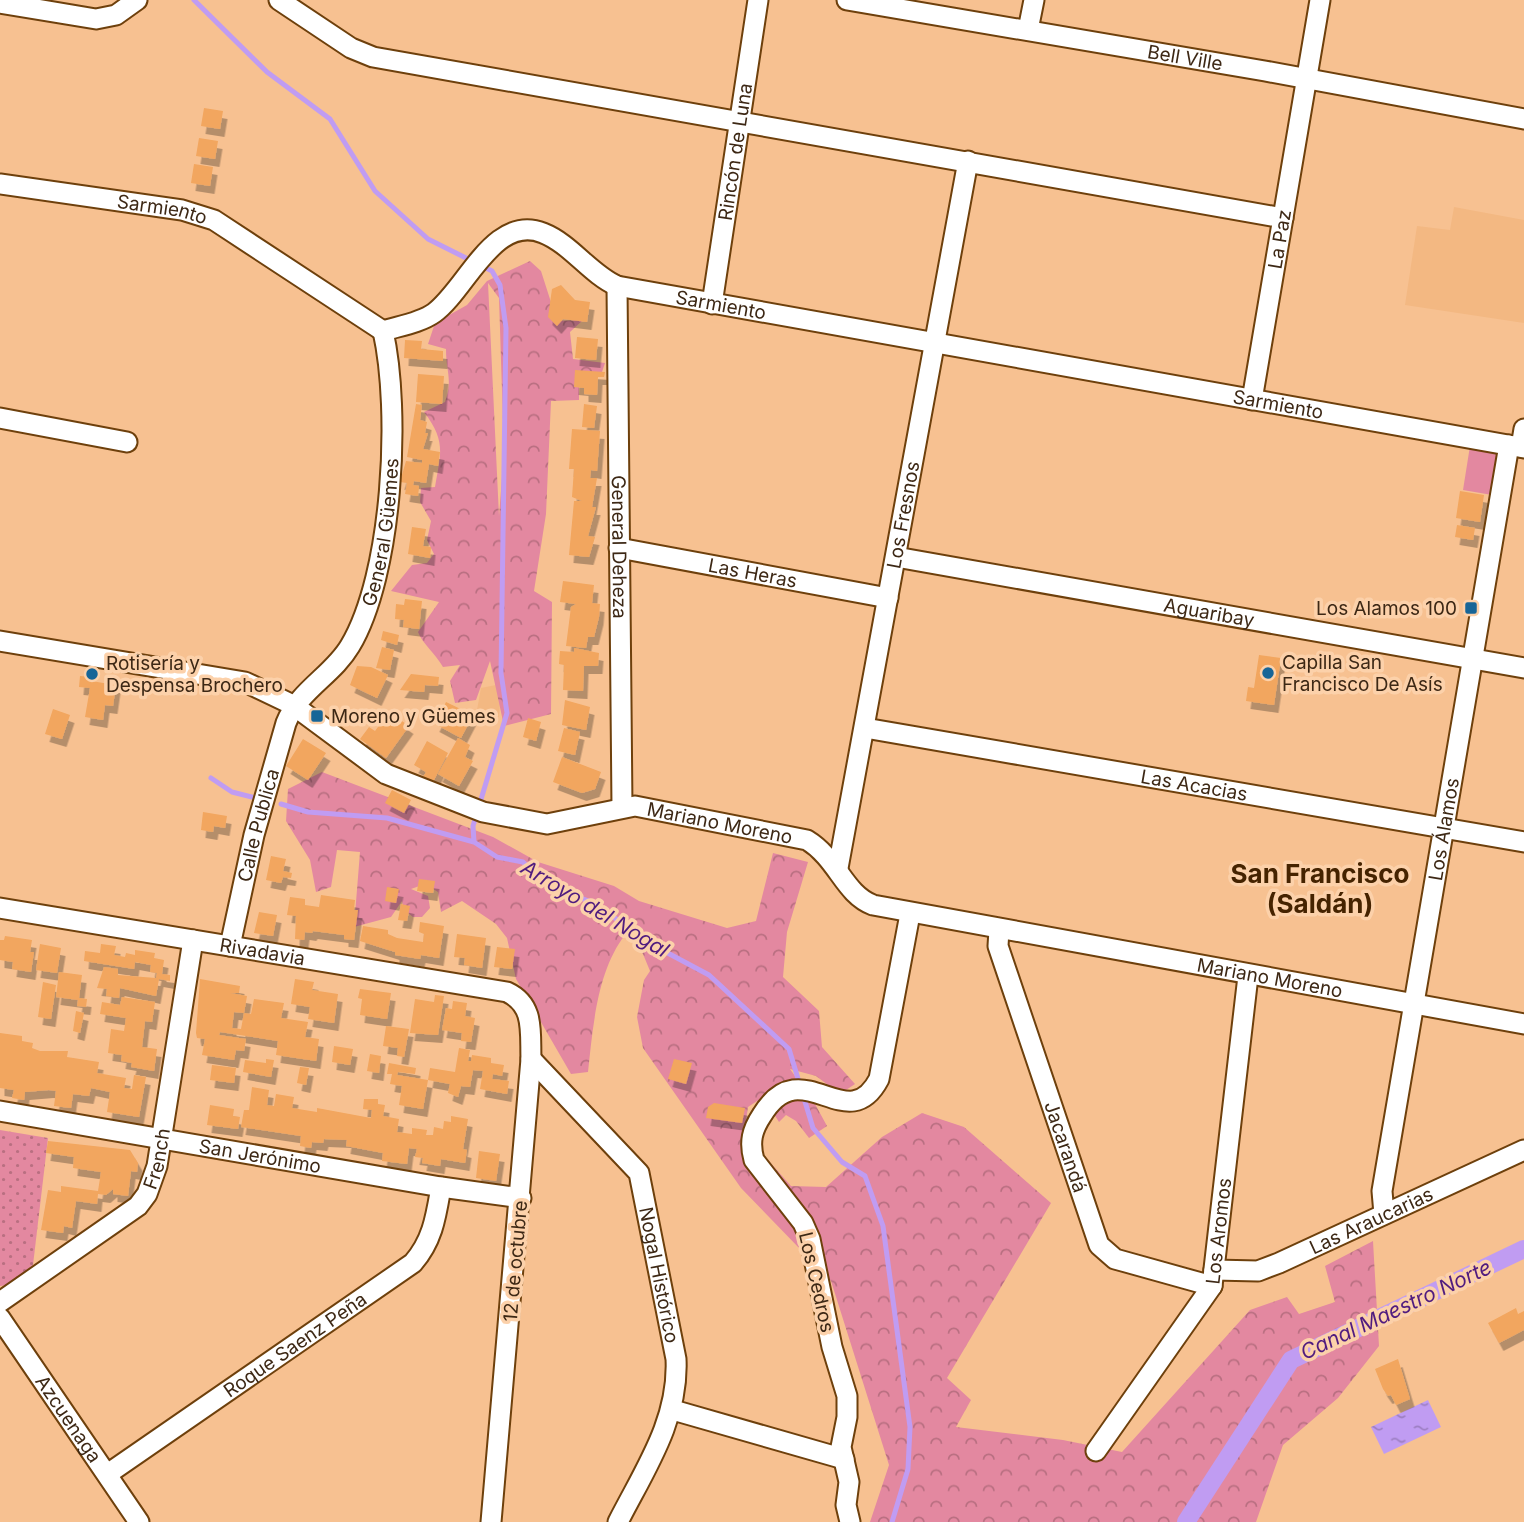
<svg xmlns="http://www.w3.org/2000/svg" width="1524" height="1522" font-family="Inter,sans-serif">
	<defs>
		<pattern id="grass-dots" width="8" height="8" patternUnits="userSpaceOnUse" patternTransform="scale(1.75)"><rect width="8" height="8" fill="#e388a0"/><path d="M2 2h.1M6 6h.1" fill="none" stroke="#b96f81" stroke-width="1.8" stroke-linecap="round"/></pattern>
		<pattern id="forest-crowns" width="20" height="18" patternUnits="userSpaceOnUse" patternTransform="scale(1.75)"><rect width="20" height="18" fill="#e388a0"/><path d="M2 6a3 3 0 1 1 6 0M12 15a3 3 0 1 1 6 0" fill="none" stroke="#b96f81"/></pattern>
		<pattern id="water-ripples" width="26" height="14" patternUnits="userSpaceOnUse" patternTransform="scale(1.75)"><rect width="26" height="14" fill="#c09cf2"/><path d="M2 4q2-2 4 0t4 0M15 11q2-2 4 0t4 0" fill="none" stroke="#9d7fc3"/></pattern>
		<filter id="shadow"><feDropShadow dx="4.5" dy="8" stdDeviation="0" flood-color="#0004"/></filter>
	</defs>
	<rect width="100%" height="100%" fill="#f7c191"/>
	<path fill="#f3b882" d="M1454,207L1524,220V323L1405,305L1417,226L1450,230Z
		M501,684L499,717L477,710L481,688Z"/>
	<path fill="url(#grass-dots)" d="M0,1130L48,1138L33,1265L8,1285L0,1286Z"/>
	<path fill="url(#forest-crowns)" fill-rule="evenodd" d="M530,261L541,271L557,321L583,320L570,332L573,359L605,363L601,375L579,381V400L551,401L546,514L534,591L552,602L551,714L504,726L490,661L476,700L455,703L450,681L460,665L443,667C435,653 422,643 418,632L439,602L391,591L412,565L427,563L434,554L427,540L431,521L420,502L421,488L435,487C441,453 446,441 424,412L445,402C453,379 446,373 446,349L428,344L435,323L467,305L487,281ZM488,283L499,298L504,453L499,516Z
		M322,772L493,837L538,862L614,886L639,901L727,928L756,921L773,853L808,862L787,932L783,977L819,1011L822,1047L855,1084L840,1094L816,1076L790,1069L815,1104L827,1126L809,1138L796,1121L786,1115L779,1122L763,1097L748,1107L744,1133L791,1186L826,1187L882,1137L922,1113L964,1127L1051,1203L947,1378L971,1400L956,1427L1063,1440L1122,1452L1250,1310L1287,1297L1299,1314L1335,1302L1325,1266L1373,1241L1379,1346L1338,1398L1283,1445L1256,1522H870L889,1465L831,1281L741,1188L643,1048L637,1017L644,980L650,971L643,954L625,935C597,971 593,1027 588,1072L571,1074L516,979L507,938L496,924L462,901L441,912L438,892L425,884L411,889L428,896L430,908L422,917H413L404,910L402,901L391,917L354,927L360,852L337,850L331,887L316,892L310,860L286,821L288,789Z"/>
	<path fill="#e388a0" d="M1470,446L1505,452L1498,496L1463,490Z"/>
	<path fill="url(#water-ripples)" d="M1428,1400L1441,1427L1384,1454L1371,1427Z"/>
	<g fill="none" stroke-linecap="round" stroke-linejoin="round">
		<path stroke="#c09cf2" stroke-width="5" d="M194,0L267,72L330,119L375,191L428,239L492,271L500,285L506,328L501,673L507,713L473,826L474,842L497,857L523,862L543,883L596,904L647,942L709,975L789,1049L813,1128L842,1162L865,1176L883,1226L910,1427L908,1469L892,1522
			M211,778L232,792L256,798
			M281,804L308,812L387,818L474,842"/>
		<path stroke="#c09cf2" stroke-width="18" d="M1186,1522L1291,1360L1524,1249"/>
	</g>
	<path fill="#f2a65e" filter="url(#shadow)" d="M204,108L223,111L220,129L201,126Z
		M199,138L218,141L215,159L196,156Z
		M194,164L213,167L210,186L191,183Z
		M561,285L575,300L590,302L587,322L563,319L557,326L548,317L552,289Z
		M577,337L598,339L596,360L575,358Z
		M405,340L422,341L421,349L443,351V361L404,358Z
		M575,370L605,372L604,377H598L597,395L584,394V388L574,387Z
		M418,374L444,376L442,404L416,402Z
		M416,404L422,405L420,420L427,422L425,433H428L423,449L440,452L438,466L429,464L426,483L414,481L413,485L419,486L418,496L405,494L407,483L400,482L406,461L422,463V460L407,457Z
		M584,404L597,406L594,428L582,427Z
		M572,429L600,431L597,471L591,470L590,478H597L592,507H596L588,536L595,537L589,557L569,555L574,501H582L572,497L574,469H569Z
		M1460,491L1484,495L1480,522L1456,518Z
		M1457,525L1475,528L1473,540L1455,537Z
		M412,527L426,529L423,546L431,547L430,558L408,554Z
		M563,581L594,585L592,603L600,604L599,617L594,637H588L586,648L566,646L571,607L576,604L560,602Z
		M405,599L422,601L419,629L403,627L404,620L395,619L396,604L404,605Z
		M383,631L399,635L397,645L381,640Z
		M382,647L394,650L390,670L376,668Z
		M574,648L599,653L598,666H584L583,691L563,690L564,665L559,664L560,651L574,652Z
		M1259,655L1281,658L1274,705L1246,701L1248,687L1254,688Z
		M357,666L371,667L388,675L377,698L350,685Z
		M411,674L439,677L438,686L425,685L424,692L400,690Z
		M80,676L91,677V681L116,685L113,706L105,705L103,720L85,717L90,688L79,687Z
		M565,700L590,707L586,730L562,725Z
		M446,702L473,715L461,738L435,724Z
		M53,709L70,715L62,739L45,734Z
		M389,712L409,726L386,758L360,739L369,727L375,731Z
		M528,718L541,722L536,741L523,737Z
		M564,728L580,732L575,755L558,751Z
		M458,738L470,745L465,757L473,761L459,786L438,774Z
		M303,739L326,753L308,780L286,766Z
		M427,741L448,753L433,782L423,777L426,772L414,765Z
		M562,757L601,772L595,789L582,793L553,782Z
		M392,790L411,800L404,813L385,803Z
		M203,812L227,816L225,828L214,826L213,832L201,830Z
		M271,856L286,859L283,871L292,873L291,878L283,877L281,883L266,880Z
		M419,879L435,881L433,893L417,891Z
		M387,887L399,889L396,903L385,901Z
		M321,895L355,900L354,910H358L354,940L344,939V935L313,931L312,933L305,932L304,940L295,939L296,916L287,915L290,897L305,899V905L319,907Z
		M401,904L410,906L407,921L398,920Z
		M259,912L277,915L273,936L254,933Z
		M420,922L444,926L439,958L421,955L420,959L395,955V952L360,941L363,926L388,930V934L397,938L423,942L424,934L419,932Z
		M457,934L486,938L482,968L464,965L465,958L454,957Z
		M5,936L32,940L30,952H34L31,972L12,969L13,962L0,960V940H4Z
		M40,944L61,948L57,973L36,970Z
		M101,944L116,946L114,955L125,957L126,953L135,955V950L155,953L154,958L164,960L162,974L170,975V981L159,979L156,996L120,988L119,998L106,996L107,989L97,988L104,967L118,969V975L156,978L157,973L150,972L151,965L135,962L134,969L84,961L85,951L100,953Z
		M497,947L515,949L512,969L494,967Z
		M59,972L82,975L79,998L87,999L86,1007L77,1006L78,1000L56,997Z
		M200,979L240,986L239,993H230L247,996L244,1013L234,1012L232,1028L241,1029L244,1013L251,1014L254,999L284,1003L281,1018L308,1022L305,1037L319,1039L316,1061L276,1055L278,1041L220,1032L219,1035L246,1039L244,1051L236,1050L234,1060L202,1055L205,1039L197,1038L196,1033Z
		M295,979L314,982L312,990L338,994L334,1023L308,1019L310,1007L291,1004Z
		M43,982L56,985L51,1019L38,1017Z
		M360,989L391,993L387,1019L360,1015L362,999L358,998Z
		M435,995L444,996L438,1035L410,1033L415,999L434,1002Z
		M122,997L155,1002L152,1022L145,1021L142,1047L157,1049L154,1071L131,1067L132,1063L121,1061L122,1055L108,1053L111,1029L124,1031L126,1018L100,1014L102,1002L120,1005Z
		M453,1001L467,1003L465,1016L475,1018L471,1042L461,1041L462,1033L442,1030L446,1008L452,1009Z
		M76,1011L84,1013L80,1033L73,1031Z
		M386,1026L409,1029L404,1057L397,1056L398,1048L383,1046Z
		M0,1033L22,1036V1041L33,1043L32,1048L40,1051H68L67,1057L99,1062L97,1073L126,1078L124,1088L132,1089L134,1075L146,1077L139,1117L107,1112L110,1092L91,1088L89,1096L73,1094L71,1108L54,1106L56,1091L49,1090L25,1092L24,1100L12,1098L14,1090L0,1088Z
		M334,1046L353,1049L350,1065L332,1062Z
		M459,1048L470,1050L468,1061H471L472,1055L491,1058V1063L504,1065L502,1076L493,1074L492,1079L509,1081L507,1094L480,1089L483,1071L473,1070L470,1087L461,1086L458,1097L448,1093L450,1084L428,1080L430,1068L455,1072Z
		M370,1054L381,1056L379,1073L367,1071Z
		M266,1059L274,1060L271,1077L243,1072L245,1060L266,1063Z
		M674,1059L692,1063L686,1084L668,1079Z
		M389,1063L416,1068L415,1074L398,1072L397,1075L428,1080L423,1109L399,1105L402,1086L390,1084L392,1074H387Z
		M212,1065L236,1068L234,1083L210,1080Z
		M300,1067L309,1068L306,1085L297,1083Z
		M252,1087L269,1090L267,1105L274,1106L276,1094L294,1097L292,1108L317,1112V1108L371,1118L372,1110L363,1109L364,1099H378V1104L385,1105L383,1116L399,1119L397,1132L412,1134V1128L427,1130L426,1135H433L434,1127L443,1129L444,1121L451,1122V1116L468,1119L463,1149L467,1150L465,1163L441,1159L440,1166L422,1163L423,1158L415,1157L417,1149L409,1148L407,1164L382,1161L383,1153L346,1146L347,1140L324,1139L323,1143L312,1142L311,1148L300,1146L301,1136L241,1127L244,1110H249Z
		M714,1103L745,1108L742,1123L706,1118L708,1107Z
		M210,1105L234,1109L233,1116L240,1117L238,1129L207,1125Z
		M48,1141L130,1150L138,1163L137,1172L131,1171L128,1196L113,1194V1189L106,1195L98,1194L97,1204L76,1201L72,1228L64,1226L63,1233L41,1230L48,1190L61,1192V1186L98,1191L101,1172L73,1168L74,1157L46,1153Z
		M479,1151L500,1154L496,1181L476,1178Z
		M1516,1308L1518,1314L1524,1311V1330L1499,1343L1488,1323Z
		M1398,1359L1410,1399L1396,1405L1391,1395L1388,1396L1383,1389L1375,1369Z"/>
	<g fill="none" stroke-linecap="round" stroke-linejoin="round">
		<g stroke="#6e400c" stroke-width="23">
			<g id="minor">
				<path d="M279,0L351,48L373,57L1283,218"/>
				<path id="s1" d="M847,0L1265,71L1524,119"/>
				<path d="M0,3L96,19L116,15L137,0"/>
				<path d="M1028,30L1034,0"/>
				<path id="s2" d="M0,184L182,210L214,220L383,331"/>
				<path id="s3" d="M617,286L622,807"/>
				<path id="s4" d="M712,304L758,0"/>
				<path id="s5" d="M383,331C399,326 420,323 434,313C466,290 494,213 543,233C571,244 590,274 617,286L1524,448"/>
				<path id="s6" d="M1252,400L1320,0"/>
				<path d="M0,418L127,442"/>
				<path d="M1521,447L1524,429"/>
				<path id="s7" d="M619,548L888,598"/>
				<path id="s8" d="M896,557L1524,668"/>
				<path id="s9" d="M0,641L245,682L293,705L386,774L483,812L547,824L635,806L807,840C838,859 844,894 873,905L1524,1024"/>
				<path id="s10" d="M865,728L1524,842"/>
				<path id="s11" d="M838,868L968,161"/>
				<path id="s12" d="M0,908L507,992C535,1005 530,1032 531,1059L491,1522"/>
				<path id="s13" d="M999,930L998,946L1099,1245L1115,1259L1212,1286"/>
				<path id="s14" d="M230,946L254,835L286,723C299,690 333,675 350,646C393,574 401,411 383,331"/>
				<path id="s15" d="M531,1059L639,1173L676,1359C679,1420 645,1469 618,1522"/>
				<path id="s16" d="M0,1111L441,1187L521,1198"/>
				<path id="s17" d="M1384,1214L1382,1191L1509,445"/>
				<path id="s18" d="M1214,1270L1258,1271L1279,1263L1524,1150"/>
				<path id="s19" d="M0,1302L138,1206L147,1194L157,1166L193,940"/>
				<path id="s20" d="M0,1318L139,1522"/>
				<path d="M673,1410L844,1459"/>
				<path id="s21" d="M1096,1451L1212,1286L1248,976"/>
				<path id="s22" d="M109,1473L413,1263C433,1240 436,1216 441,1187"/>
				<path d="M850,1522L846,1505L849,1482L841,1447L847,1417V1396L832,1347L810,1239L803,1223L754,1160C749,1142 752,1130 762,1115C802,1049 847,1140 879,1079L910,914"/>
			</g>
		</g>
		<use href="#minor" stroke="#fff" stroke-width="19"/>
	</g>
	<g fill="#176597" stroke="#fcd1aa" stroke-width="2.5">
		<rect x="1464" y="601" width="14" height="14" rx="3.5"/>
		<circle cx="1268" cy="673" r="7"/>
		<circle cx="92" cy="674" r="7"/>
		<rect x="310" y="709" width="14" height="14" rx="3.5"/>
	</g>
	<g text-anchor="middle" stroke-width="7" stroke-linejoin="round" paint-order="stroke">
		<g font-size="19" fill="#3d2815" stroke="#fcd1aa">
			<text dy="7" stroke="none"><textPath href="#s1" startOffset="343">Bell Ville</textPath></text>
			<text dy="7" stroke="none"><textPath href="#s4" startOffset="154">Rincón de Luna</textPath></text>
			<text dy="7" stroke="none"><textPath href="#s2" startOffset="164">Sarmiento</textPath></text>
			<text dy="7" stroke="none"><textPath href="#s6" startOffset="163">La Paz</textPath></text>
			<text dy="7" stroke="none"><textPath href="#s5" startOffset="396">Sarmiento</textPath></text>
			<text dy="7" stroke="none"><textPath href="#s5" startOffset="962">Sarmiento</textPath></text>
			<text dy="7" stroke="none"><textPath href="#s11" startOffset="359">Los Fresnos</textPath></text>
			<text dy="7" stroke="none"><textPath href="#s14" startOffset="450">General Güemes</textPath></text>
			<text dy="7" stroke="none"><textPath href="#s3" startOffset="261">General Deheza</textPath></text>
			<text dy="7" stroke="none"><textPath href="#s7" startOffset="136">Las Heras</textPath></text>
			<text dy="7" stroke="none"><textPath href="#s8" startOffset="318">Aguaribay</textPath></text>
			<text dy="7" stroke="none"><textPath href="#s10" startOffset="334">Las Acacias</textPath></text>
			<text dy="7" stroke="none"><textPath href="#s9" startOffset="763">Mariano Moreno</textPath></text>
			<text dy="7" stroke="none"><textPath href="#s14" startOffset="124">Calle Publica</textPath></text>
			<text dy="7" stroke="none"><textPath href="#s17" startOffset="390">Los Álamos</textPath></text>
			<text dy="7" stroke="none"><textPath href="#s12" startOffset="266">Rivadavia</textPath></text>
			<text dy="7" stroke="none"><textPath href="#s9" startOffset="1349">Mariano Moreno</textPath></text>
			<text dy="7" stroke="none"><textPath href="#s13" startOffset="228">Jacarandá</textPath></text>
			<text dy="7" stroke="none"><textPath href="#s16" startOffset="264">San Jerónimo</textPath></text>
			<text dy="7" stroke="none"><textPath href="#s19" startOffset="220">French</textPath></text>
			<text dy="7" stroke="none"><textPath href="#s18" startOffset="168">Las Araucarias</textPath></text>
			<text dy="7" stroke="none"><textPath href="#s21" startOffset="257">Los Aromos</textPath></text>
			<text transform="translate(515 1261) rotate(-85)" y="7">12 de octubre</text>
			<text dy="7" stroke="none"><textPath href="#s15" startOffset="261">Nogal Histórico</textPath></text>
			<text transform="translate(817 1282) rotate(77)" y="7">Los Cedros</text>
			<text dy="7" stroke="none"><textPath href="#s22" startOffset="226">Roque Saenz Peña</textPath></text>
			<text dy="7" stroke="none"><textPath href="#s20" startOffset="122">Azcuenaga</textPath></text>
		</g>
		<g font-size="19" fill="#3d2815" stroke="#fcd1aa" text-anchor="start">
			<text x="1457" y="615" text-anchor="end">Los Alamos 100</text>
			<text x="1282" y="669">Capilla San<tspan x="1282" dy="22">Francisco De Asís</tspan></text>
			<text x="106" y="670">Rotisería y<tspan x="106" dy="22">Despensa Brochero</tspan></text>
			<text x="331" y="723">Moreno y Güemes</text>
		</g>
		<g font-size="21" font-style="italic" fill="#501c7f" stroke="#fcd1aa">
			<text transform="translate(595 909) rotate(31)" y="7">Arroyo del Nogal</text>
			<text transform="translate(1396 1310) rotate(-25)" y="7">Canal Maestro Norte</text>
		</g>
		<g font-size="26" font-weight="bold" fill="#452300" stroke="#fcd1aa">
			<text x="1320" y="883">San Francisco<tspan x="1320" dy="30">(Saldán)</tspan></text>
		</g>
	</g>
</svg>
